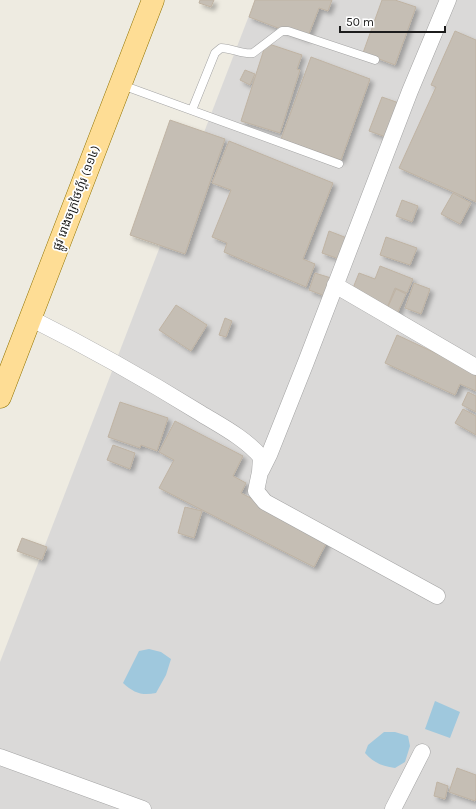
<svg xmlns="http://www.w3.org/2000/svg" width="476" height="809" font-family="Karla,'Noto Sans Khmer',sans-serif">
	<defs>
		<filter id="shadow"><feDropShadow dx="3.5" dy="3.5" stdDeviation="2" flood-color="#0004"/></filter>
	</defs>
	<rect width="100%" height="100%" fill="#eeebe1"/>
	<path fill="#dad9d8" d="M255,0H476V809H0V662Z"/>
	<path fill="#9fc8dd" d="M149,649L161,652L171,659L166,675L156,693C142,696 134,693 123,683L139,651Z
		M435,701L460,712L450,738L425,729Z
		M384,732H395L408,736L410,746L405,762L395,768C382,766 374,763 365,753L368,745Z"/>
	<path fill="#c5beb4" stroke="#bfb3a3" filter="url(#shadow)" d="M200,0H214L211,7L199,3Z
		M255,0H332L328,11L319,8L307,39L249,17Z
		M382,0H395L416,7L395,65L363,53Z
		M455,31L476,40V202L399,168L436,87L431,85Z
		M266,43L302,55L297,69L300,70L280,133L241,121Z
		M311,57L370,79L341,160L281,139Z
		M245,70L255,74L250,85L240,80Z
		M382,97L399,103L386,137L369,131Z
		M170,120L225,139L185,254L130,235Z
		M229,141L333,183L303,259L315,264L306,287L224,252L227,243L212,237L231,190L212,183Z
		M453,193L471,203L460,224L441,214Z
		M402,200L418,206L412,222L396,216Z
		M329,231L347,238L339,259L322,253Z
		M386,237L417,248L410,265L380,255Z
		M380,266L413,279L407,293L395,288L387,308L351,293L359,273L375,279Z
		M315,273L331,278L325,296L309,290Z
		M414,283L430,289L421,314L405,308Z
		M396,289L406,294L397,314L387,309Z
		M176,305L207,325L191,351L159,330Z
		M225,318L232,321L226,337L219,335Z
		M397,335L476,372V391L460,384L455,395L385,363Z
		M468,392L476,396V412L462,405Z
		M120,402L168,418L157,451L141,445L140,448L108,437Z
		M463,409L476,416V435L455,423Z
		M175,421L243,456L233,476L246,483L241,493L329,538L314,567L159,488L174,460L159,452Z
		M113,445L135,453L130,469L107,460Z
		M185,507L202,511L194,538L178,533Z
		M22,538L47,547L42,560L17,551Z
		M457,768L476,775V798L475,801L449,792Z
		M437,782L448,786L445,799L434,796Z"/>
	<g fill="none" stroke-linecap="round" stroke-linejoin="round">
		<g stroke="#a3a3a3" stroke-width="9">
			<path id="lane" d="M122,85L339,164
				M192,110L215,53L221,48C232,48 243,55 253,53L282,31H288L375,60"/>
		</g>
		<g stroke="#a3a3a3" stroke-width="17">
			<path id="street" d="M335,285L476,367
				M30,318C88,347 145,379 200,413C221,426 245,438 261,457L260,472L256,491L265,502L437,596
				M261,471L269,455L306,362L410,91L448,0
				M0,757L143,809
				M393,809L422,752"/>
		</g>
		<g stroke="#937400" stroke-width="23">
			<path id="primary" d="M0,397L153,0"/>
		</g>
		<use href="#lane" stroke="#fff" stroke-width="8"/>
		<use href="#street" stroke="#fff" stroke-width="16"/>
		<use href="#primary" stroke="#fedd95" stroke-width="22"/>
	</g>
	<g text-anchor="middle" stroke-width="3.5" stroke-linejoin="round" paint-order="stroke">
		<g font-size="12" fill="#1c1c1c" stroke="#fff">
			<text transform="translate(76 198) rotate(-69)" y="4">ផ្លូវ រោងចក្រថៃហ្គ័រ (១១៤)</text>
		</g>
	</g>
	<path d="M340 26v6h105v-6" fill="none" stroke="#1c1c1c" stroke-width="2"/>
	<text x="346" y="26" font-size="12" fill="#1c1c1c" stroke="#ffffff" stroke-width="3" paint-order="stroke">50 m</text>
</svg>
